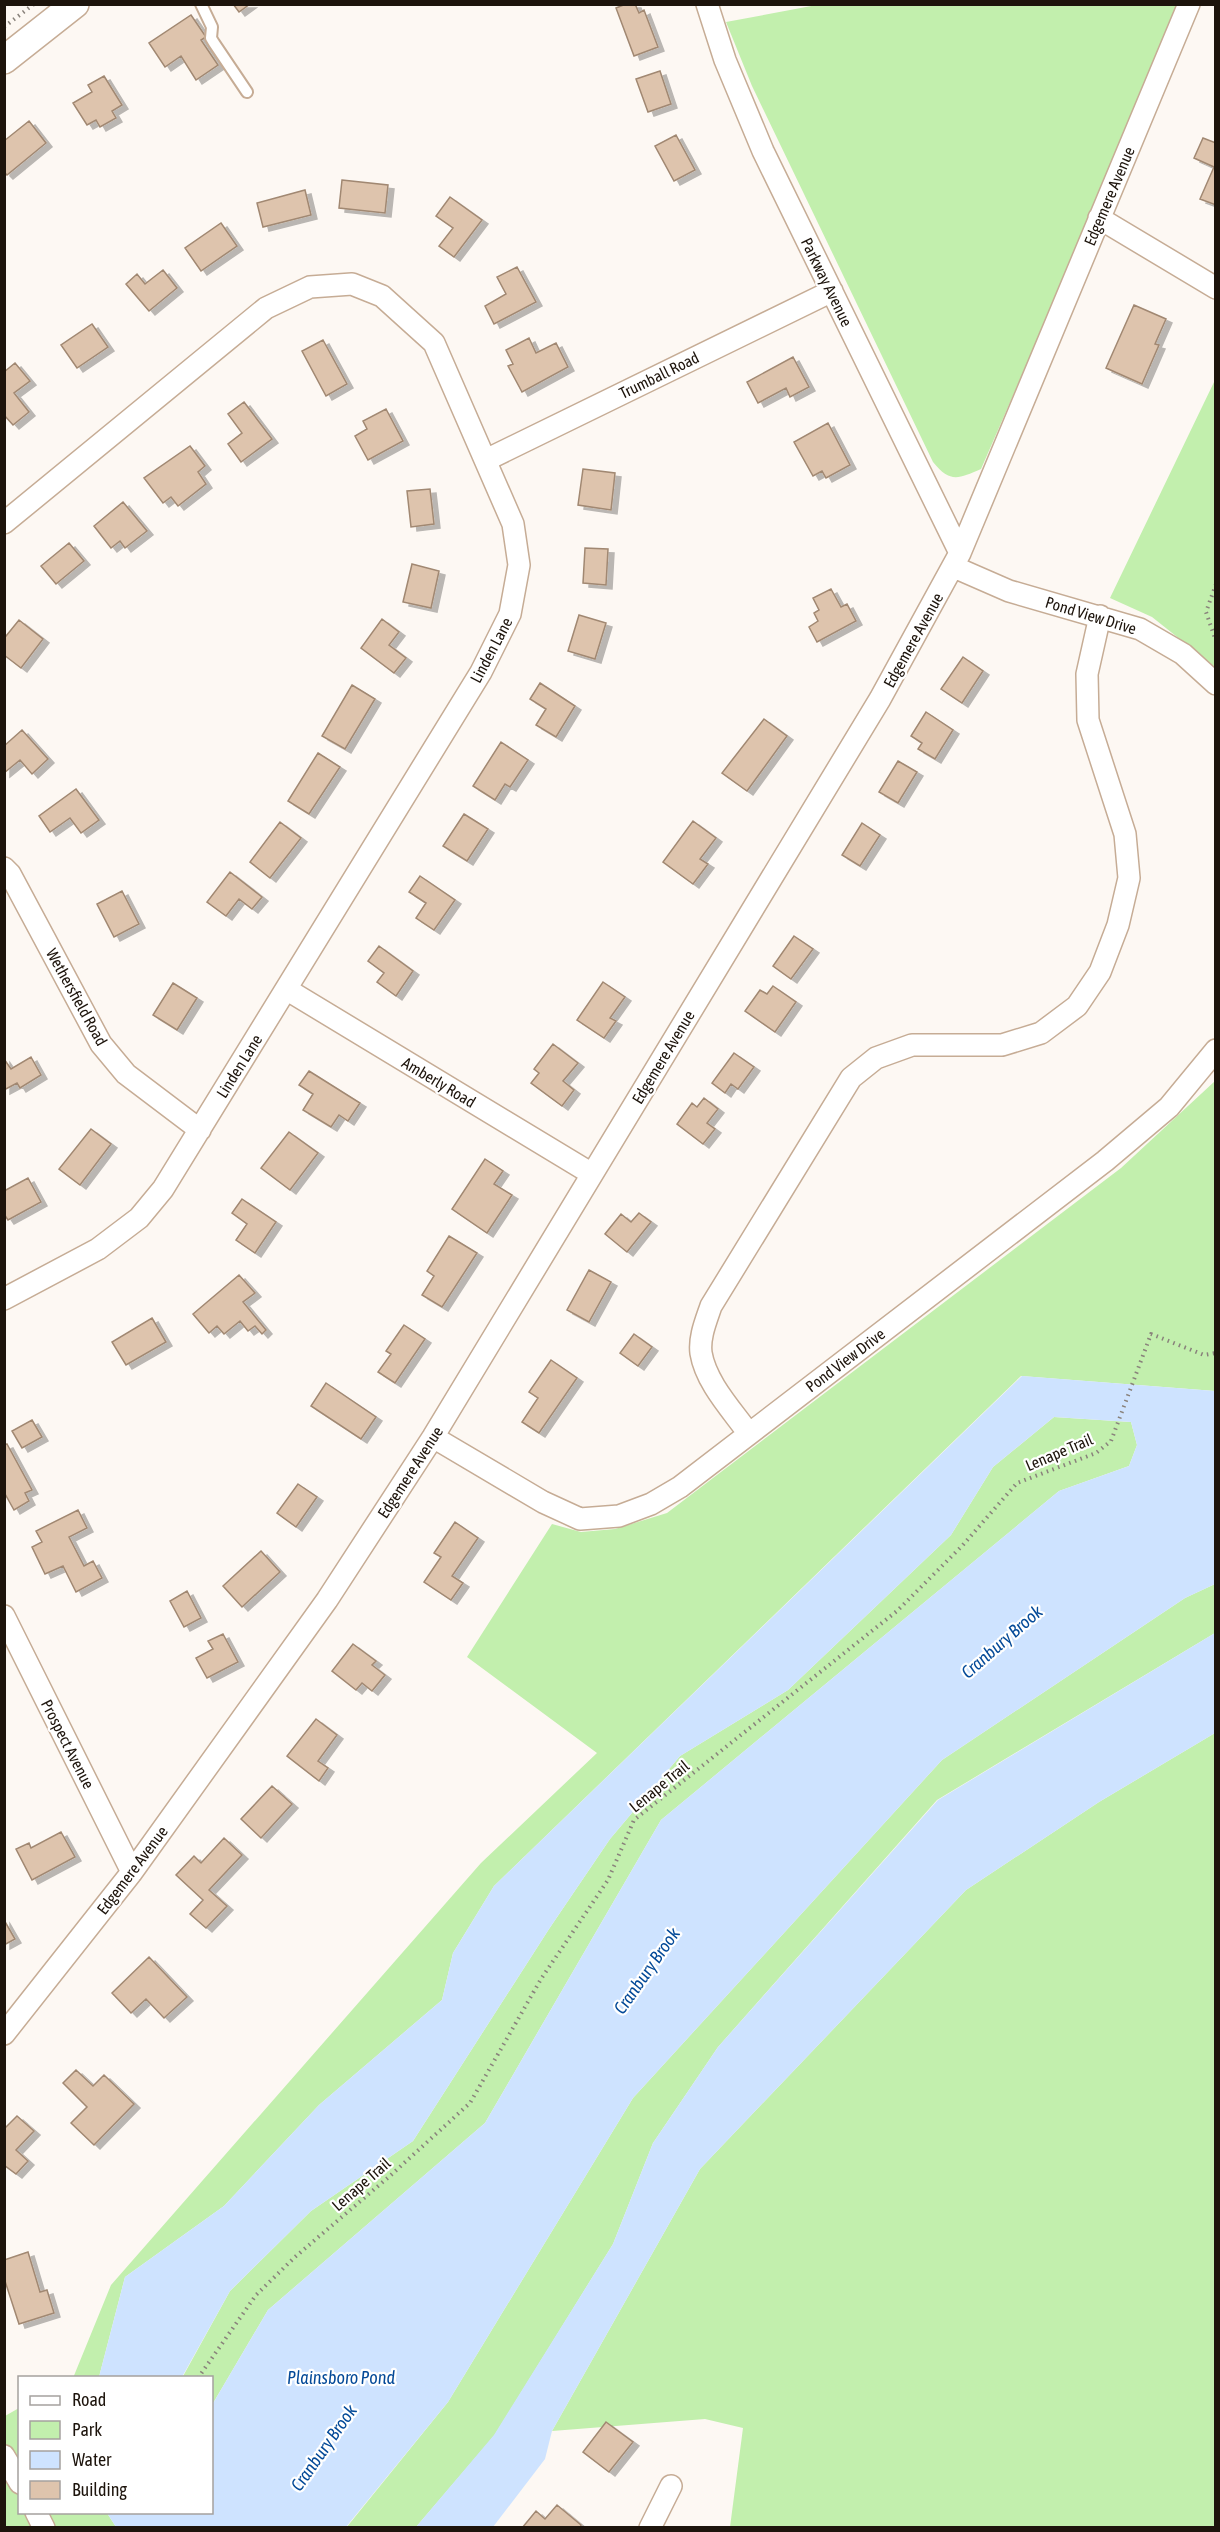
<svg xmlns="http://www.w3.org/2000/svg" width="1220" height="2532" font-family="'Asap Condensed',sans-serif">
	<defs>
		<filter id="shadow"><feDropShadow dx="6" dy="4" stdDeviation="0" flood-color="#0004"/></filter>
	</defs>
	<rect width="100%" height="100%" fill="#fdf8f3"/>
	<path fill="#c2efad" d="M822,4L1183,5L981,469C958,479 950,483 933,462L752,86L726,22Z
		M1215,380V667L1152,617L1110,598Z
		M1215,1081V1391L1021,1376L494,1886L453,1953L442,2000L319,2105L224,2206L125,2277L99,2377L73,2378L111,2285L481,1863L597,1753L467,1657L552,1524L581,1532L615,1529L667,1513L1121,1168Z
		M1054,1417L1131,1422L1137,1445L1129,1466L1059,1491L661,1820L485,2123L268,2310L212,2405V2378H182L230,2291L311,2211L413,2141L549,1929L610,1839L680,1756L788,1690L951,1535L993,1467Z
		M1215,1584V1633L937,1800L718,2047L653,2143L613,2244L494,2436L416,2527L346,2528L448,2402L633,2098L942,1760L1185,1598Z
		M1215,1733V2527H730L743,2428L705,2419L552,2431L700,2169L966,1890L1099,1802Z
		M19,2408L20,2512L107,2513L116,2527L5,2528V2416Z"/>
	<path fill="#cee3ff" d="M1022,1376L1215,1391V1584L1185,1598L942,1760L633,2098L448,2402L346,2527H116L107,2513L212,2512V2405L268,2310L485,2123L661,1820L1059,1491L1129,1466L1137,1445L1131,1422L1054,1417L993,1467L951,1535L788,1690L680,1756L610,1839L549,1929L413,2141L311,2211L230,2291L182,2377H99L125,2277L224,2206L319,2105L442,2000L453,1953L494,1886Z
		M1215,1633V1733L1099,1802L966,1890L700,2169L552,2431L545,2459L493,2527H416L494,2435L613,2244L653,2143L718,2047L938,1800Z"/>
	<path fill="#dec4ad" stroke="#a18872" stroke-width="1.5" filter="url(#shadow)" d="M233,4H250L239,12Z
		M626,4H635L639,13L644,10L658,47L634,56L616,8Z
		M191,15L206,37L201,40L218,65L196,80L181,56L165,67L149,43Z
		M660,71L671,104L648,112L636,79Z
		M104,76L122,105L112,111L116,118L100,127L96,120L87,125L73,103L92,92L88,85Z
		M29,121L46,143L7,175L4,172V141Z
		M676,135L695,170L674,181L655,146Z
		M1203,138L1216,143V205L1200,199L1214,167L1194,158Z
		M342,180L388,185L385,213L339,208Z
		M305,190L311,215L263,227L257,203Z
		M450,197L482,220L454,257L439,246L453,228L436,216Z
		M221,223L237,246L201,271L185,248Z
		M517,267L536,302L494,324L485,306L506,294L497,277Z
		M163,270L177,288L149,311L126,284L137,274L145,284Z
		M1134,305L1166,319L1155,344L1159,345L1142,384L1106,368Z
		M92,324L108,347L77,368L61,345Z
		M529,338L536,353L556,343L568,367L522,392L508,366L513,364L506,350Z
		M323,340L347,384L326,396L302,351Z
		M793,357L809,387L790,397L786,388L758,403L747,382Z
		M15,363L30,381L14,393L29,412L13,425L4,415V372Z
		M244,402L272,439L241,462L228,444L242,433L228,414Z
		M386,409L403,441L368,460L355,436L367,429L363,421Z
		M828,423L850,465L826,478L822,471L813,476L794,442Z
		M190,446L205,466L198,472L206,484L178,506L171,497L163,503L144,478Z
		M583,469L615,473L611,510L578,505Z
		M430,489L434,524L411,527L407,491Z
		M123,502L147,531L125,548L120,541L111,548L94,526Z
		M69,543L84,561L56,584L41,566Z
		M585,548L608,549L606,585L583,583Z
		M412,564L439,571L431,608L403,602Z
		M831,589L841,607L847,604L856,621L817,642L809,627L818,621L814,613L819,610L813,598Z
		M579,615L606,623L595,659L568,651Z
		M382,619L399,632L389,645L406,658L394,673L361,648Z
		M19,620L43,639L21,668L4,655V635L6,636Z
		M963,657L983,671L962,703L941,689Z
		M540,683L575,706L556,737L536,725L546,709L530,699Z
		M352,685L375,699L345,749L322,736Z
		M926,712L953,730L935,759L918,749L922,743L911,736Z
		M764,719L787,736L747,791L722,773Z
		M22,730L48,759L32,774L20,760L4,773V746Z
		M501,742L528,760L510,787L505,784L495,800L473,786Z
		M318,753L340,767L309,814L288,801Z
		M898,761L917,772L898,803L879,792Z
		M76,789L99,820L81,833L70,818L50,832L39,816Z
		M464,814L488,829L467,861L443,846Z
		M693,821L716,838L700,859L708,864L693,884L663,862Z
		M280,822L301,838L270,878L250,862Z
		M862,823L880,835L860,866L842,855Z
		M230,872L262,897L252,909L239,899L226,916L207,902Z
		M420,876L455,900L434,930L416,918L426,903L409,892Z
		M122,891L139,924L114,937L97,904Z
		M794,936L813,949L791,979L773,966Z
		M379,946L413,971L396,996L377,982L384,973L368,961Z
		M603,982L625,997L610,1018L616,1021L604,1038L577,1020Z
		M173,983L197,998L177,1030L153,1015Z
		M773,986L796,1002L775,1032L745,1011L760,990L767,994Z
		M553,1044L578,1063L563,1081L574,1090L562,1106L531,1083L539,1073L534,1069Z
		M734,1053L754,1067L738,1089L731,1084L725,1093L712,1083Z
		M31,1057L41,1075L20,1088L17,1083L4,1090V1059L11,1069Z
		M309,1071L360,1103L348,1121L339,1115L331,1127L303,1110L313,1094L299,1085Z
		M704,1098L718,1109L707,1123L715,1129L703,1144L677,1124L692,1103L697,1107Z
		M91,1129L111,1144L80,1185L59,1169Z
		M289,1132L318,1153L290,1190L261,1168Z
		M485,1159L503,1171L494,1184L512,1195L487,1233L452,1209Z
		M28,1178L41,1202L8,1220L4,1214V1191Z
		M242,1199L276,1222L255,1253L236,1240L247,1224L232,1213Z
		M639,1213L651,1222L627,1252L605,1234L621,1214L631,1222Z
		M449,1236L477,1253L442,1307L422,1295L434,1276L427,1271Z
		M589,1270L611,1282L589,1322L567,1310Z
		M239,1275L255,1293L243,1302L266,1330L262,1334L255,1326L248,1331L240,1321L224,1334L217,1326L209,1333L193,1314Z
		M152,1318L166,1342L126,1365L112,1342Z
		M404,1325L425,1339L395,1383L378,1372L391,1354L386,1351Z
		M634,1334L652,1347L638,1366L620,1353Z
		M551,1360L577,1378L539,1433L522,1422L538,1398L529,1392Z
		M326,1383L376,1417L361,1439L311,1406Z
		M32,1420L42,1437L22,1448L12,1431Z
		M7,1444L32,1490L25,1493L29,1501L14,1510L4,1492V1445Z
		M298,1484L317,1497L296,1527L277,1513Z
		M78,1510L87,1528L69,1537L84,1566L93,1561L102,1578L76,1592L63,1566L45,1574L32,1547L42,1542L36,1531Z
		M455,1522L478,1538L452,1576L463,1583L451,1600L424,1582L441,1557L434,1553Z
		M261,1551L280,1572L242,1607L223,1586Z
		M187,1591L201,1618L184,1627L170,1601Z
		M223,1634L238,1662L207,1678L196,1658L213,1649L208,1641Z
		M353,1644L376,1661L372,1665L385,1675L372,1691L362,1683L356,1690L332,1671Z
		M316,1719L337,1735L318,1761L328,1768L319,1781L287,1756Z
		M272,1786L292,1804L261,1838L241,1819Z
		M61,1832L75,1857L32,1880L16,1849L29,1843L31,1848Z
		M224,1838L242,1855L209,1890L227,1906L206,1928L190,1914L203,1900L176,1875L194,1856L201,1863Z
		M4,1920L15,1939L4,1945Z
		M149,1957L187,1997L164,2018L146,1999L131,2013L112,1993Z
		M76,2070L93,2086L104,2075L134,2104L94,2145L71,2123L87,2107L63,2083Z
		M17,2116L34,2131L16,2150L28,2161L16,2174L4,2165V2129Z
		M28,2252L40,2292L47,2290L54,2313L19,2324L4,2278V2260Z
		M606,2422L633,2442L609,2472L583,2452Z
		M557,2505L581,2525L580,2528H522L536,2511L545,2519Z"/>
	<g fill="none" stroke-linecap="round" stroke-linejoin="round">
		<g stroke="#c6ac95" stroke-width="14">
			<path id="service" d="M201,4L212,27L211,38L214,43L247,92"/>
		</g>
		<g stroke="#c6ac95" stroke-width="24">
			<path id="minor" d="M707,4L725,60L763,151L960,553
				M1099,218L1216,288
				M486,460L832,291
				M4,523L266,308L310,287L352,284L382,296L434,343L513,524L519,565L510,614L481,672L163,1189L139,1218L98,1249L4,1299
				M954,567L1009,591L1140,629L1183,654L1216,684
				M4,868L10,874L101,1044L126,1074L200,1130
				M286,989L592,1174
				M749,1434C732,1410 706,1383 701,1353C699,1337 706,1321 711,1306L851,1078L876,1058L912,1045H1002L1041,1033L1077,1006L1100,972L1118,925L1129,878L1125,834L1088,720L1087,674L1100,616
				M433,1437L543,1502L580,1519L619,1516L651,1504L680,1487L1105,1161L1169,1107L1216,1050
				M4,1616L132,1872
				M4,2034L132,1872L327,1600L433,1437L880,699L960,553L1189,4
				M4,2456L20,2483
				M36,2512L44,2528
				M650,2528L671,2486"/>
		</g>
		<g stroke="#c6ac95" stroke-width="30">
			<path id="tertiary" d="M4,60L75,4"/>
		</g>
		<path stroke="#89827b" stroke-width="4" stroke-dasharray="1.5 4.5" stroke-linecap="butt" d="M4,27L34,4
			M1216,584L1206,612L1216,641
			M198,2378L256,2295L295,2257L391,2175L470,2103L541,1979L608,1880L634,1820L897,1611L962,1546L1017,1483L1096,1453L1111,1441L1151,1334L1204,1355L1216,1353"/>
		<use href="#service" stroke="#fff" stroke-width="10"/>
		<use href="#minor" stroke="#fff" stroke-width="21"/>
		<use href="#tertiary" stroke="#fff" stroke-width="27"/>
	</g>
	<g text-anchor="middle" stroke-width="4.5" stroke-linejoin="round" paint-order="stroke">
		<g font-size="16" fill="#1d140c" stroke="#fff">
			<text transform="translate(1109 196) rotate(-67)" y="6">Edgemere Avenue</text>
			<text transform="translate(827 282) rotate(64)" y="6">Parkway Avenue</text>
			<text transform="translate(659 375) rotate(-26)" y="6">Trumball Road</text>
			<text transform="translate(1091 615) rotate(17)" y="6">Pond View Drive</text>
			<text transform="translate(913 640) rotate(-61)" y="6">Edgemere Avenue</text>
			<text transform="translate(491 650) rotate(-62)" y="6">Linden Lane</text>
			<text transform="translate(77 997) rotate(61)" y="6">Wethersfield Road</text>
			<text transform="translate(663 1057) rotate(-59)" y="6">Edgemere Avenue</text>
			<text transform="translate(239 1066) rotate(-58)" y="6">Linden Lane</text>
			<text transform="translate(439 1082) rotate(31)" y="6">Amberly Road</text>
			<text transform="translate(845 1360) rotate(-37)" y="6">Pond View Drive</text>
			<text transform="translate(1059 1452) rotate(-23)" y="6">Lenape Trail</text>
			<text transform="translate(410 1472) rotate(-57)" y="6">Edgemere Avenue</text>
			<text transform="translate(68 1744) rotate(63)" y="6">Prospect Avenue</text>
			<text transform="translate(659 1786) rotate(-39)" y="6">Lenape Trail</text>
			<text transform="translate(132 1870) rotate(-53)" y="6">Edgemere Avenue</text>
			<text transform="translate(361 2184) rotate(-41)" y="6">Lenape Trail</text>
		</g>
		<g font-size="18" font-style="italic" fill="#044a98" stroke="#fff">
			<text transform="translate(1002 1642) rotate(-41)" y="6">Cranbury Brook</text>
			<text transform="translate(647 1971) rotate(-55)" y="6">Cranbury Brook</text>
			<text x="341" y="2384">Plainsboro Pond</text>
			<text transform="translate(324 2448) rotate(-55)" y="6">Cranbury Brook</text>
		</g>
	</g>
	<rect width="1220" height="2532" fill="none" stroke="#1d140c" stroke-width="12"/>
	<rect x="18" y="2376" width="195" height="138" fill="#ffffff" stroke="#a5a19e" stroke-width="1.5"/>
	<rect x="30" y="2396" width="30" height="9" fill="#ffffff" stroke="#a5a19e" stroke-width="1.5"/>
	<text x="72" y="2406" font-size="18" fill="#1d140c">Road</text>
	<rect x="30" y="2421" width="30" height="18" fill="#c2efad" stroke="#a5a19e" stroke-width="1.5"/>
	<text x="72" y="2436" font-size="18" fill="#1d140c">Park</text>
	<rect x="30" y="2451" width="30" height="18" fill="#cee3ff" stroke="#a5a19e" stroke-width="1.5"/>
	<text x="72" y="2466" font-size="18" fill="#1d140c">Water</text>
	<rect x="30" y="2481" width="30" height="18" fill="#dec4ad" stroke="#a5a19e" stroke-width="1.5"/>
	<text x="72" y="2496" font-size="18" fill="#1d140c">Building</text>
</svg>
